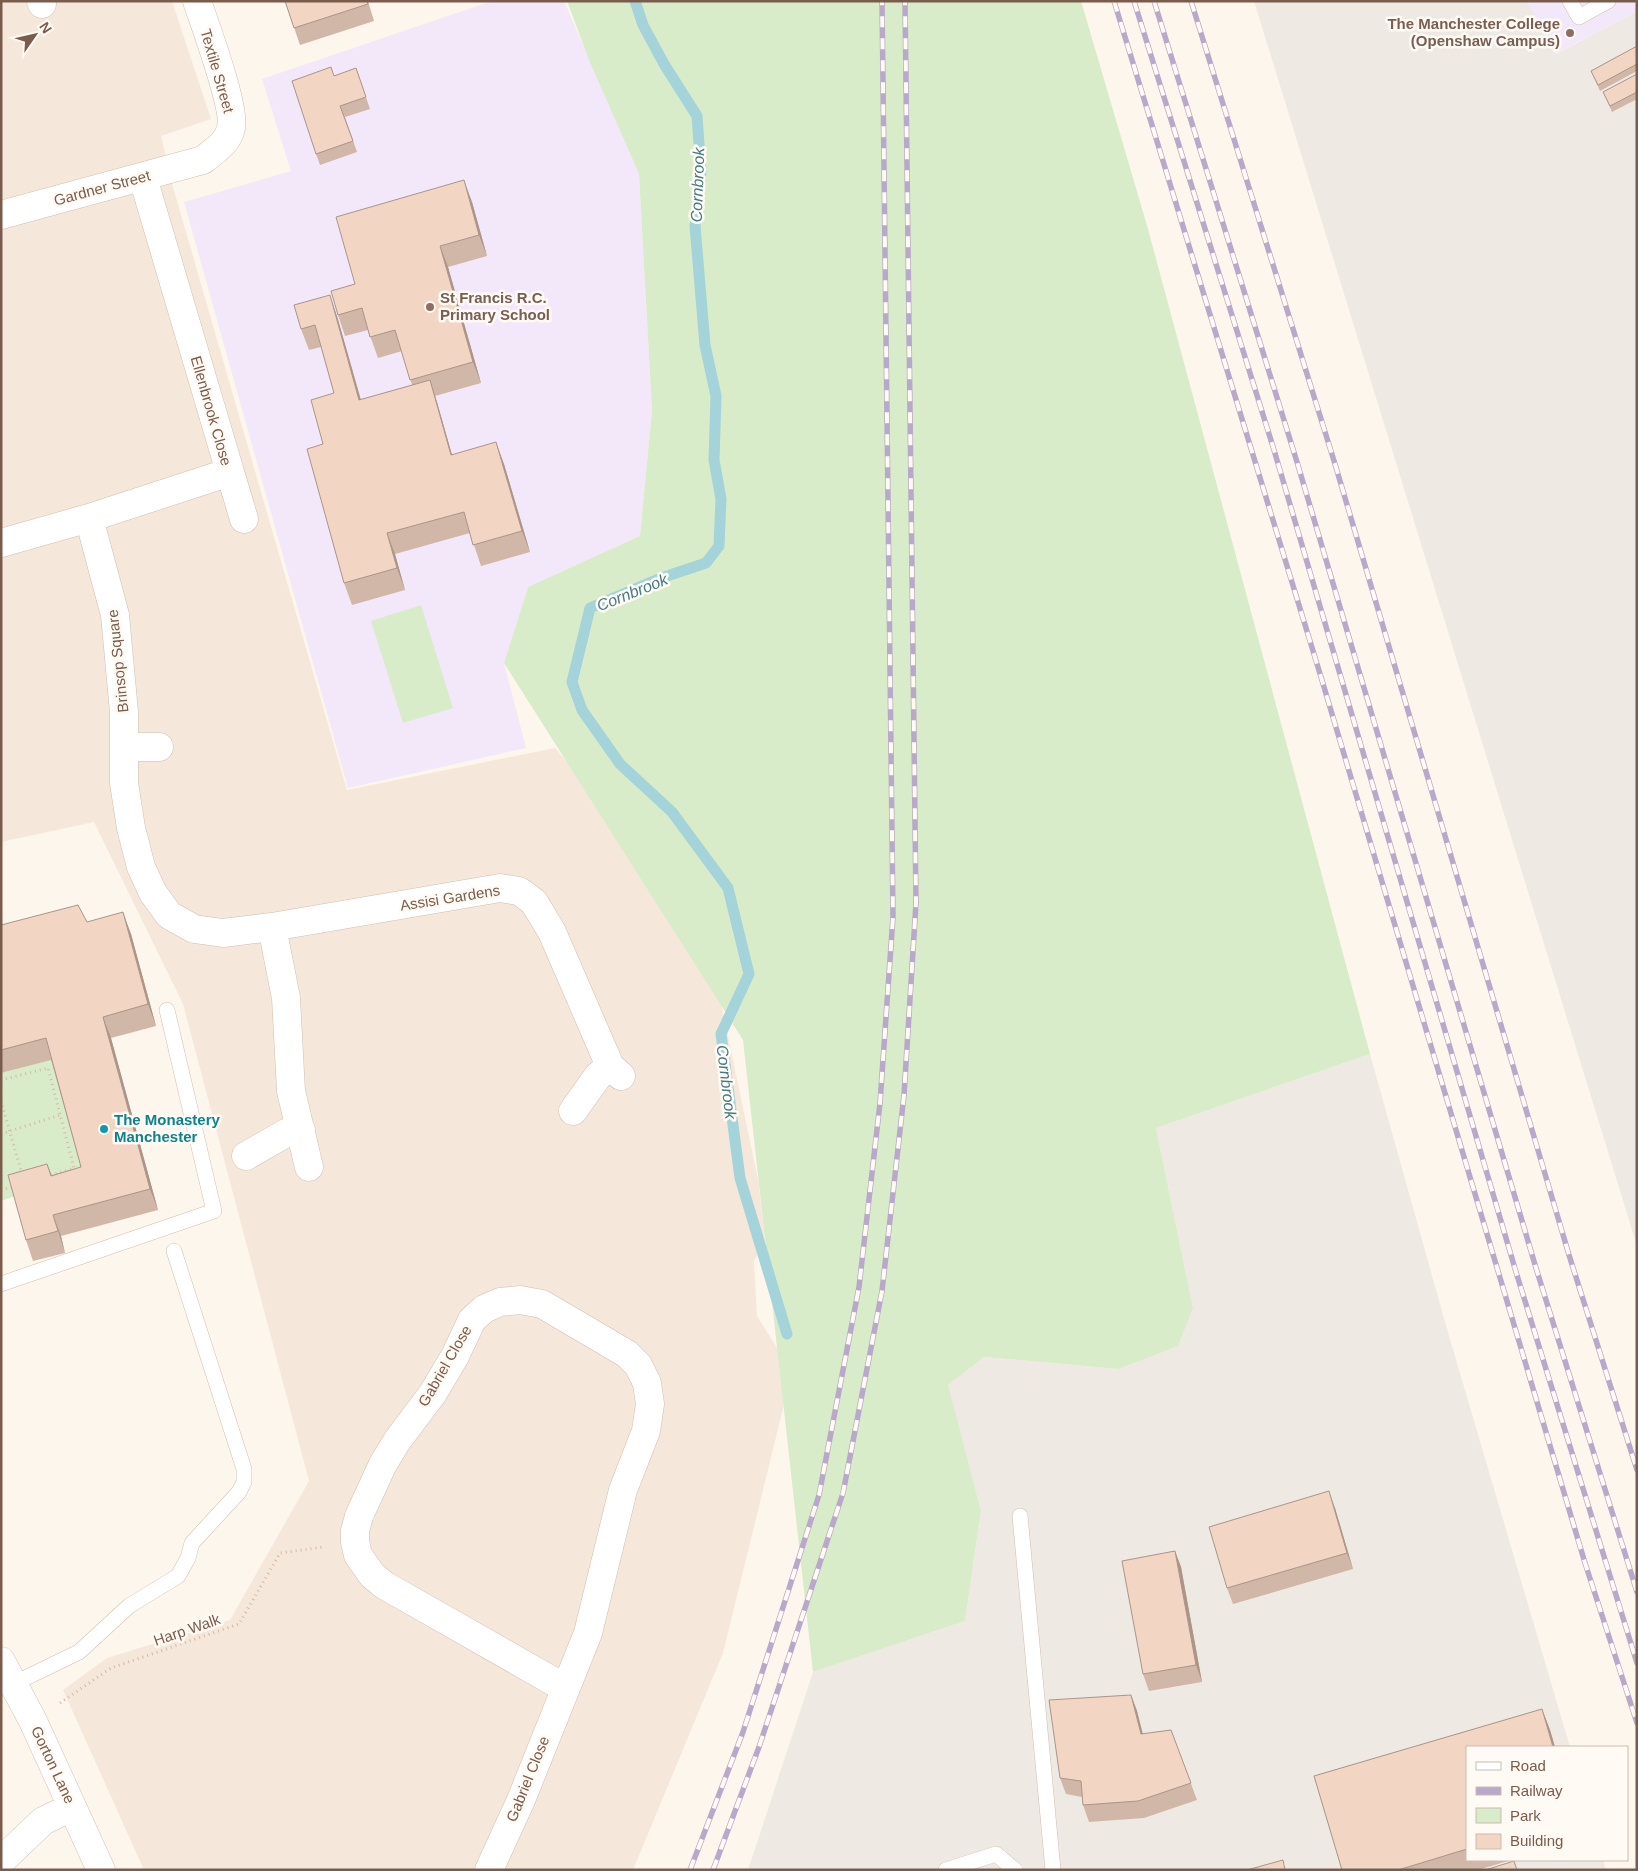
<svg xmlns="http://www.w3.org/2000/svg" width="1638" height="1871" font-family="Arial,sans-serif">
	<rect width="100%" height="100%" fill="#fdf6ec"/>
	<path fill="#f5e8da" d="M1,1H172L211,119L161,136L173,187L347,790L555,748L660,870L708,941L758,1179L765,1240L754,1261L757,1316L792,1372L723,1653L633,1870H144L63,1690L107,1658L230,1620L309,1481L183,1004L94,822L1,842Z"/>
	<path fill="#efe9e4" d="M1254,1H1527L1556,54L1637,11V1246Z
		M1370,1054L1447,1329L1570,1747H1467V1860H1603L1606,1870H748L813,1672L965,1621L981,1511L947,1385L984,1357L1118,1369L1193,1308L1156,1128Z"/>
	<path fill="#f3e8fa" d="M492,1H564L639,174L652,411L640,536L528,587L504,663L526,748L348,788L184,202L291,171L262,79Z
		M1527,1H1637V11L1555,54Z"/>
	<path fill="#d8ecc9" d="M567,1H1081L1148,229L1370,1054L1156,1128L1193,1308L1178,1346L1118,1369L984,1357L948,1385L981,1511L965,1621L813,1672L743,1040L504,663L528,587L640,536L652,411L639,174L589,60Z
		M421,605L453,708L403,723L371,621Z
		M53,1059L89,1188L15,1196L1,1201V1073Z"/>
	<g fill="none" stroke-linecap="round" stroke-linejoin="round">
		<path stroke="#a5d3da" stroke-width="11" d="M635,1L643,25L664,64L697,116L701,172L695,226L705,345L716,396L714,460L721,499L719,546L706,563L661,578L590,608L572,682L582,710L620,764L672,812L728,888L749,974L721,1034L740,1178L787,1334"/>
		<g stroke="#d1beb0" stroke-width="16">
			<path id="lane" d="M1570,1L1579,17L1608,1
				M1,1284L214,1211L167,1010
				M1020,1516L1053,1870
				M13,1684L79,1652L129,1606L178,1576L188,1558L192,1543L239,1492L244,1482V1469L174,1251
				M946,1870L996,1854L1015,1870"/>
		</g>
		<g stroke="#d1beb0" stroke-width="29">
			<path id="street" d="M41,1L42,4
				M1,215L203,160C214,151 228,143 231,128C236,108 205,25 197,1
				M230,472L244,519
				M89,518L115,615L124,712V783L131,828L141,867L153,893L169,915L194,929L223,933L272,927L500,888L519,891L534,902L552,932L610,1066L621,1076
				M1,543L89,518L230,472L143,178
				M124,747H159
				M272,927L286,998L291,1091L309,1167
				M573,1111L598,1076L610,1066
				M246,1156L286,1133L301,1130
				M1,1861L43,1821L72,1807
				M489,1870L521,1800L588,1633L623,1490L646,1431L650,1404L647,1383L638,1365L627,1354L542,1304L520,1300L500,1302L484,1309L472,1320L455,1356L433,1393L397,1441L383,1464L359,1516L355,1531V1542L358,1555L372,1575L384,1585L565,1688"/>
		</g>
		<g stroke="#d6c0b0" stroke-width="29">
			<path id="secondary" d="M1,1661L33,1721L101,1870"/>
		</g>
		<path stroke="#d9b8a5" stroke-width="3" stroke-dasharray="1 4" stroke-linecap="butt" d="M1,1080L48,1068L74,1168L48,1176
			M1,1101L22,1174
			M1,1134L60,1115
			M1,1190L13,1187
			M60,1703L111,1668L239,1624L280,1553L324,1547"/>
		<use href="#lane" stroke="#fff" stroke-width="15"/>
		<use href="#street" stroke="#fff" stroke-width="28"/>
		<use href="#secondary" stroke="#fff" stroke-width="28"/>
		<g stroke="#b9a8c9" stroke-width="5.5">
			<path id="rail" d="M1114,1L1321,677L1585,1563L1637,1723
				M1134,1L1274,450L1516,1272L1637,1663
				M1154,1L1297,462L1536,1268L1637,1592
				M1191,1L1335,464L1569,1255L1637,1470
				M690,1870L743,1732L819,1495L859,1287L880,1103L893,917L882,1
				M713,1870L759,1747L843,1493L882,1291L904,1095L916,903L905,1"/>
		</g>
		<use href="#rail" stroke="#fffaf3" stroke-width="4" stroke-dasharray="11" stroke-linecap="butt"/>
	</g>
	<path fill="#d1b7a8" d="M285,1H368L374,21L300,45Z
		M1637,46V71L1600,91L1591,71Z
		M356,68L370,109L345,117L357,152L320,165L316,154L334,76Z
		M1637,74V99L1612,112L1603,92Z
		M472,202L487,256L448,267L481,383L435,396L452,455L504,464L530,552L481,566L470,533L395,554L405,590L352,605L344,583L323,444L334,393L321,347L309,350L301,329L337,316L361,400L412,385L402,351L378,358L368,330L345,336L338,315L355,284Z
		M1,925L131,934L156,1026L111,1038L158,1210L61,1236L65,1253L33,1261L26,1240L47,1164L52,1175L81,1167L51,1060L1,1073Z
		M1335,1508L1353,1569L1233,1604L1227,1588Z
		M1175,1551L1181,1567L1202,1682L1149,1691L1143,1674Z
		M1131,1695L1137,1711L1142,1734L1171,1730L1197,1800L1144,1818L1089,1822L1083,1805L1082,1797L1066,1794L1060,1778Z
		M1542,1709L1550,1730L1555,1747H1467V1860H1511L1478,1870H1342L1314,1776Z"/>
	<path fill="#aa9588" d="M464,180L472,202L487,256L479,235Z
		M440,246L448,267L481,383L473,362Z
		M330,295L337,316L367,422L359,400Z
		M430,380L437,402L458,476L451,455Z
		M496,442L504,464L530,552L522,531Z
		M387,533L395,554L405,590L397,568Z
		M123,912L131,934L156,1026L148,1004Z
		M103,1017L111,1038L158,1210L150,1189Z
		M53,1215L61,1236L65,1253L58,1231Z
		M1329,1491L1335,1508L1353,1569L1347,1553Z
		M1175,1551L1181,1567L1202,1682L1196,1665Z
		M1131,1695L1137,1711L1147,1750L1141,1734Z
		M1542,1709L1550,1730L1555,1747H1553Z"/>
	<path fill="#f3d5c3" stroke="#aa9588" d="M285,1H367L368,4L294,28Z
		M1637,46V64L1598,85L1591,71Z
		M331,67L334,76L356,68L366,97L340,106L353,141L316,154L292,81Z
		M1637,74V92L1610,106L1603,92Z
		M464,180L479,235L440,246L473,362L410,380L395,330L370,337L362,308L338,315L331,291L355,284L336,217Z
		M330,295L359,400L430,380L451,455L496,442L522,531L473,545L464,512L387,533L397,568L344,583L307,449L323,444L311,400L334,393L315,325L301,329L294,305Z
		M78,905L87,922L123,912L148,1004L103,1017L150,1189L53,1215L58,1231L26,1240L8,1175L47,1164L51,1176L81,1167L46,1038L1,1050V925Z
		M1329,1491L1347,1553L1227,1588L1209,1527Z
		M1175,1551L1196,1665L1143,1674L1122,1561Z
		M1131,1695L1141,1734L1171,1730L1191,1783L1138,1801L1083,1805L1081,1781L1060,1778L1049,1700Z
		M1542,1709L1553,1747H1467V1849L1398,1870H1342L1314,1776Z
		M1283,1860L1285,1870H1247Z
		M1514,1861L1517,1870H1485Z"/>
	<g fill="#8d6e63" stroke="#fffaf3" stroke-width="2">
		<circle cx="1570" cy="33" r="5"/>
		<circle cx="430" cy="307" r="5"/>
	</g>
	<circle fill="#0f9aa8" stroke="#fffaf3" stroke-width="2" cx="104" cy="1129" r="5"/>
	<g text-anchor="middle" stroke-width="5" stroke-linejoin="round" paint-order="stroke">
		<g font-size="15" font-weight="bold" fill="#785e54" stroke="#fffaf3" text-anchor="end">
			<text x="1560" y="29">The Manchester College<tspan x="1560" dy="17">(Openshaw Campus)</tspan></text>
			<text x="440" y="303" text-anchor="start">St Francis R.C.<tspan x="440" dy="17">Primary School</tspan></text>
		</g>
		<g font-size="15" fill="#7a5c4d" stroke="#fffaf3">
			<text transform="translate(217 71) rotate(74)" y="5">Textile Street</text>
			<text transform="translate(102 188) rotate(-15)" y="5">Gardner Street</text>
			<text transform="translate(211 411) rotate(74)" y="5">Ellenbrook Close</text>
			<text transform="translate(118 661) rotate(-96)" y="5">Brinsop Square</text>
			<text transform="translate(450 898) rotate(-9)" y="5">Assisi Gardens</text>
			<text transform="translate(445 1366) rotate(-60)" y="5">Gabriel Close</text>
			<text transform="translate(187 1630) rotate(-19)" y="5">Harp Walk</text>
			<text transform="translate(53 1765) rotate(65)" y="5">Gorton Lane</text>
			<text transform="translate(528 1779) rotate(-68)" y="5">Gabriel Close</text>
		</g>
		<g font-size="15" font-weight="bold" fill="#0d838f" stroke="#fffaf3" text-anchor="start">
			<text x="114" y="1125">The Monastery<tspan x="114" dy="17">Manchester</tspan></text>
		</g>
		<g font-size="16" font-style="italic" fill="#437c86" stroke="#fffaf3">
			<text transform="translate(697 185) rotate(-88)" y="6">Cornbrook</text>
			<text transform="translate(632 592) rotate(-22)" y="6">Cornbrook</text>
			<text transform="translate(727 1082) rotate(83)" y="6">Cornbrook</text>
		</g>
	</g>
	<rect width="1638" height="1871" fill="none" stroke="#7a5c4d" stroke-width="5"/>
	<rect x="1466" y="1746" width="162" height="115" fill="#fffaf3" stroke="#cabbb1"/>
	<rect x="1476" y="1762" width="25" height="8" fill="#ffffff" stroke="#cabbb1"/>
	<text x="1510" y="1771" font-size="15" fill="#7a5c4d">Road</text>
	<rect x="1476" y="1787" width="25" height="8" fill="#b9a8c9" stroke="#cabbb1"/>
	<text x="1510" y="1796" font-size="15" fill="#7a5c4d">Railway</text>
	<rect x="1476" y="1808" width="25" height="15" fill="#d8ecc9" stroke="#cabbb1"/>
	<text x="1510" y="1821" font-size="15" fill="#7a5c4d">Park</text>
	<rect x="1476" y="1834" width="25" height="15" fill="#f3d5c3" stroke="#cabbb1"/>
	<text x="1510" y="1846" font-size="15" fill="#7a5c4d">Building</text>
	<g transform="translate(35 35) rotate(56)" stroke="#fffaf3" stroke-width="4" paint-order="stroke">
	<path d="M0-4L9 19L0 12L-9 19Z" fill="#7a5c4d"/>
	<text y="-8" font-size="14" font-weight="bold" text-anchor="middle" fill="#7a5c4d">N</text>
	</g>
</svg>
